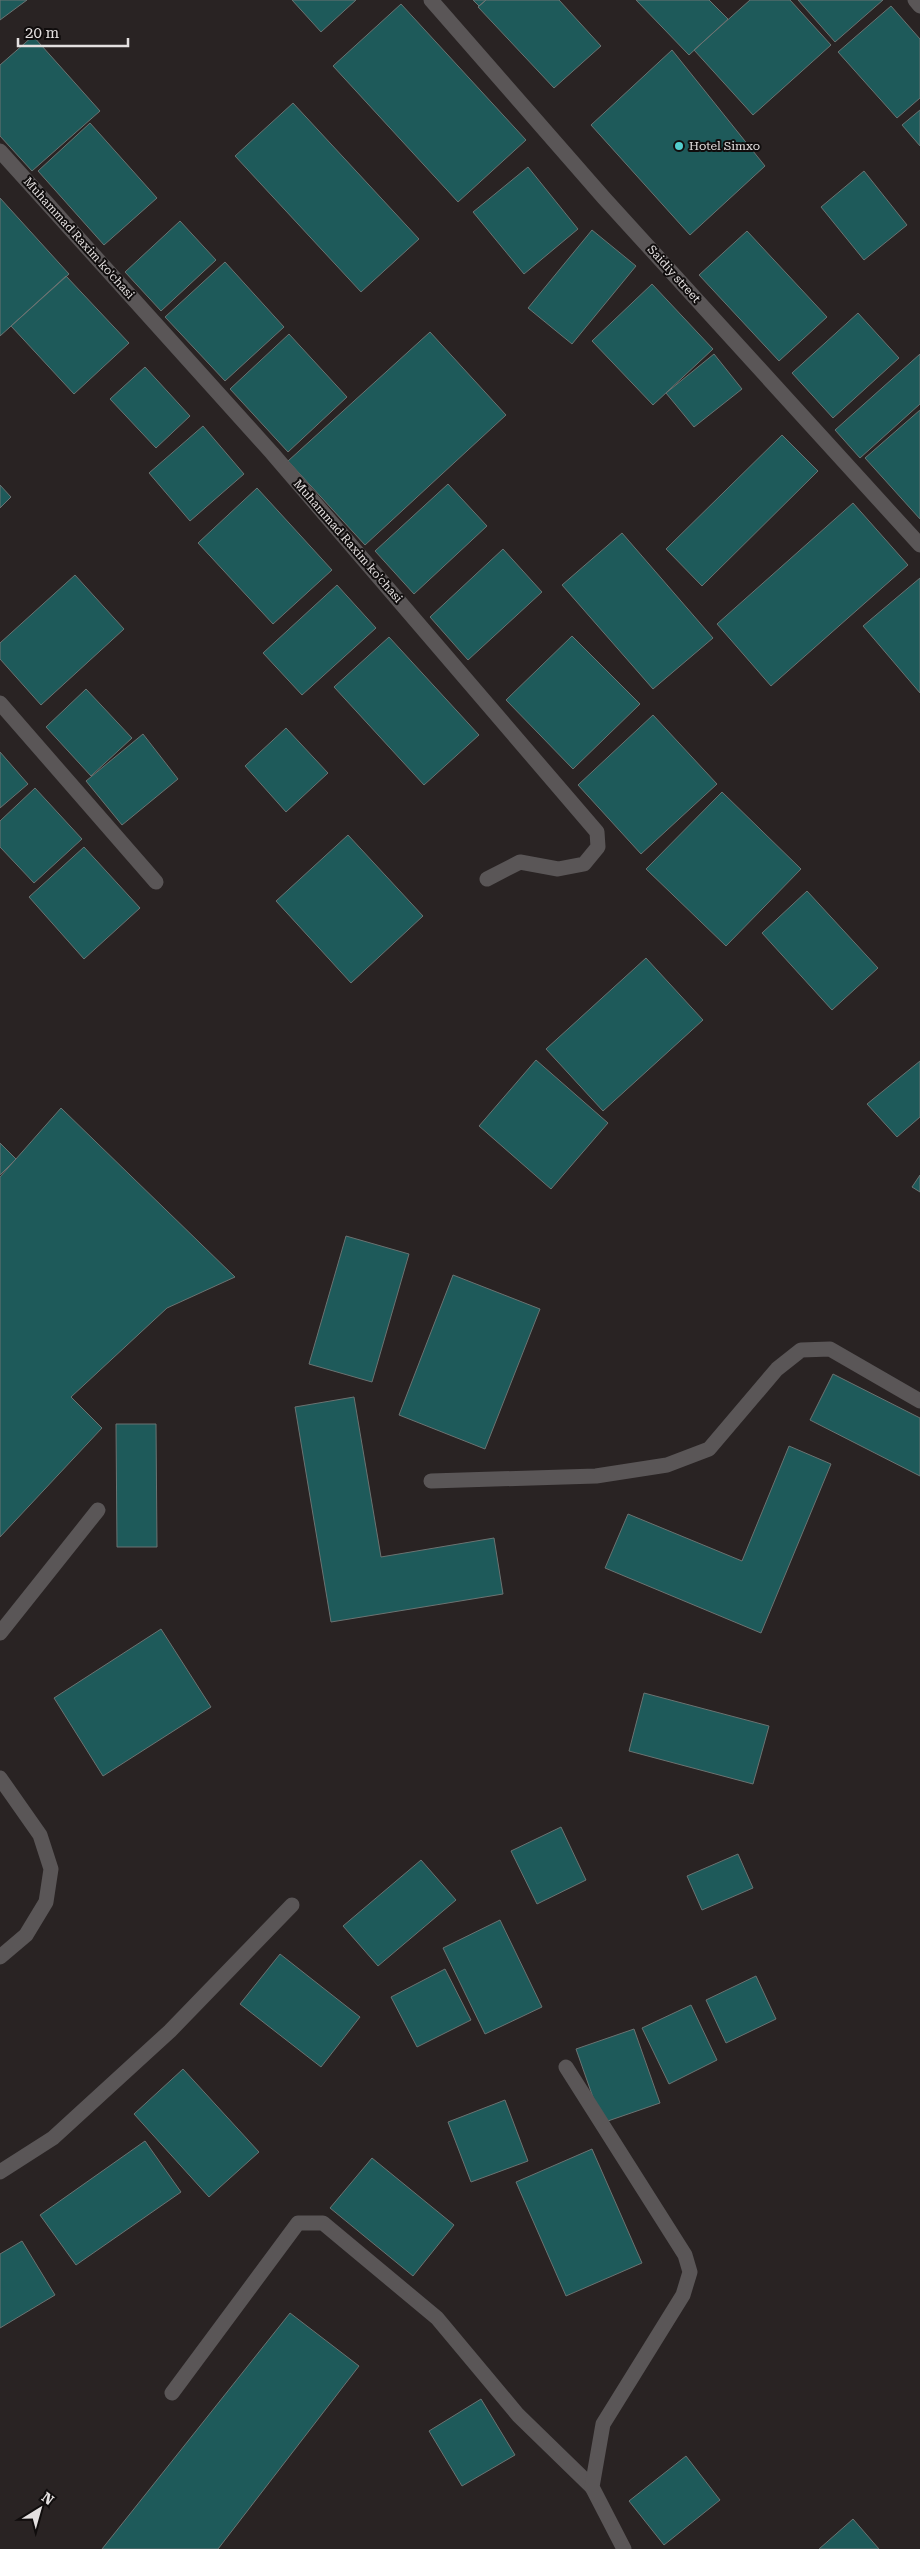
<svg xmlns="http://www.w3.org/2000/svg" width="920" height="2549" font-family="'Roboto Serif',serif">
	<rect width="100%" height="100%" fill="#292323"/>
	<path fill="#1e5a5a" stroke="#6b7372" d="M0,0H27L0,20Z
		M292,0H356L321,32Z
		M473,0H486L479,6Z
		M486,0H559L601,46L554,88L478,7Z
		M636,0H709L728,19L689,55Z
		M750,0H790L831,45L753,115L694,50Z
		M798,0H883L835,42Z
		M401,4L526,140L458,202L333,66Z
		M891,6L920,39V98L897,118L838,52Z
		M33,36L100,111L32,171L0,136V65Z
		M672,50L765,166L690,235L591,125Z
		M293,103L419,239L361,292L235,156Z
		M920,110V146L902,125Z
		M90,123L157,198L104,245L38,171Z
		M528,167L578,229L524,274L473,212Z
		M864,171L907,225L864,260L821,207Z
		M0,198L69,274L0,336Z
		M180,221L216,260L161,311L125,272Z
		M592,230L636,266L572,344L528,308Z
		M747,231L827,317L779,361L699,275Z
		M225,262L284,327L225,381L165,317Z
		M66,276L129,343L74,394L11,326Z
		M652,284L713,349L653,405L592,341Z
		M858,313L899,358L833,418L792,373Z
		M430,332L506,415L365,545L288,461Z
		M289,334L347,397L288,452L230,389Z
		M714,354L742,389L694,427L666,393Z
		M920,354V404L860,458L835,430Z
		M145,367L190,416L156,448L110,399Z
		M920,410V519L865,458Z
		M203,426L244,474L190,521L149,473Z
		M782,435L818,471L702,586L666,549Z
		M448,484L487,526L414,594L375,551Z
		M0,485L11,497L0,508Z
		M257,488L332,570L273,624L198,543Z
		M853,503L908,565L771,686L717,624Z
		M622,533L713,638L653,689L562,585Z
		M503,549L542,592L468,660L430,617Z
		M75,575L124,629L41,705L0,659V643Z
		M920,578V693L863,626Z
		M337,585L376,628L302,695L263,653Z
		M572,636L640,704L573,769L506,700Z
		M389,637L479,735L424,785L334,687Z
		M86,689L132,738L91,776L46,727Z
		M653,715L717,784L641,854L578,785Z
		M286,728L328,773L286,812L245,766Z
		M143,734L178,779L122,825L86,781Z
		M0,752L28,784L0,808Z
		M35,788L82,839L34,883L0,847V821Z
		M722,792L801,869L726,946L646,869Z
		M348,835L423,916L351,983L276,901Z
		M84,847L140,908L84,959L29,897Z
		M807,891L878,968L832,1010L762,933Z
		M646,958L703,1020L603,1111L546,1049Z
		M536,1060L608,1123L551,1189L479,1126Z
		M920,1061V1117L897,1137L867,1104Z
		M61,1108L235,1277L167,1308L71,1397L102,1428L0,1537V1177Z
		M0,1143L16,1159L0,1175Z
		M920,1175V1192L912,1187Z
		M346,1236L409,1254L372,1382L309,1364Z
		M453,1275L540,1309L485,1449L399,1415Z
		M833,1374L920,1418V1476L810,1420Z
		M354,1397L381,1557L494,1538L503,1594L331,1622L295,1407Z
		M116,1424H156L157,1547H117Z
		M789,1446L831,1464L761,1633L605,1568L628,1514L742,1561Z
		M161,1629L211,1707L103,1776L54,1698Z
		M644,1693L769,1726L753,1784L629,1751Z
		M561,1827L586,1880L537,1904L511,1851Z
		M738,1854L753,1888L702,1910L687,1876Z
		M421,1860L456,1900L378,1966L343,1926Z
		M500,1920L542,2007L485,2034L443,1948Z
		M280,1954L360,2017L321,2067L240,2004Z
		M445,1969L471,2020L417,2047L391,1997Z
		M756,1976L776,2019L726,2043L706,2000Z
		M691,2005L717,2060L669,2084L642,2028Z
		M634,2029L660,2103L602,2123L576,2049Z
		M183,2069L259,2152L209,2197L134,2114Z
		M505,2100L528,2161L471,2182L448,2122Z
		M145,2141L181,2192L76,2265L40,2215Z
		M592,2149L642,2263L566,2296L516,2182Z
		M372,2158L454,2225L413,2276L330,2208Z
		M22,2241L55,2295L0,2328V2254Z
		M290,2313L359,2366L218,2549H102Z
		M481,2399L515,2455L462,2486L429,2431Z
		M686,2456L720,2500L664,2545L629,2501Z
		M853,2519L879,2549H819Z"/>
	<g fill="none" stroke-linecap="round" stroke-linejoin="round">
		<path stroke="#5a5657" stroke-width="15" d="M0,151L272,453L597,832L598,847L584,864L558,869L520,862L487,879
			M0,703L156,882
			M431,1481L596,1476L667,1465L709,1449L777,1369L801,1350L830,1349L920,1401
			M0,1633L98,1510
			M0,1778L40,1835L51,1869L46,1902L26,1935L0,1957
			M0,2172L53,2138L170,2031L292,1905
			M172,2393L298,2223H323L437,2318L518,2415L592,2487"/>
		<path stroke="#5a5657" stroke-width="15" d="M431,0L604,198L920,545
			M915,0L920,6
			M566,2067L685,2255L690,2272L683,2295L603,2424L592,2487L624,2549"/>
	</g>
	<circle fill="#52cdcd" stroke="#100d0d" stroke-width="2" cx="679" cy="146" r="5"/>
	<g text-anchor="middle" stroke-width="4" stroke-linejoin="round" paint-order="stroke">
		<g font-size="12" fill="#e4e0e0" stroke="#100d0d" text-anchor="start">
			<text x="689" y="150">Hotel Simxo</text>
		</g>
		<g font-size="12" fill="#e4e0e0" stroke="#100d0d">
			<text transform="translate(79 238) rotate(48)" y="4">Muhammad Raxim ko'chasi</text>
			<text transform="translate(674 274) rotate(48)" y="4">Saidiy street</text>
			<text transform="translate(348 541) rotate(49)" y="4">Muhammad Raxim ko'chasi</text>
		</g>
	</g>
	<g transform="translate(40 2509) rotate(37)" stroke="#100d0d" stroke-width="4" paint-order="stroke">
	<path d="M0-4L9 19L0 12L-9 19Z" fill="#e4e0e0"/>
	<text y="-8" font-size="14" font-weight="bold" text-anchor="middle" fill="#e4e0e0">N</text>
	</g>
	<path d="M18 38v8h110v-8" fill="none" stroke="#e4e0e0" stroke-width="2.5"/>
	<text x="25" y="38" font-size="15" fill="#e4e0e0" stroke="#100d0d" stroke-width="4" paint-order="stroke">20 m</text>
</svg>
